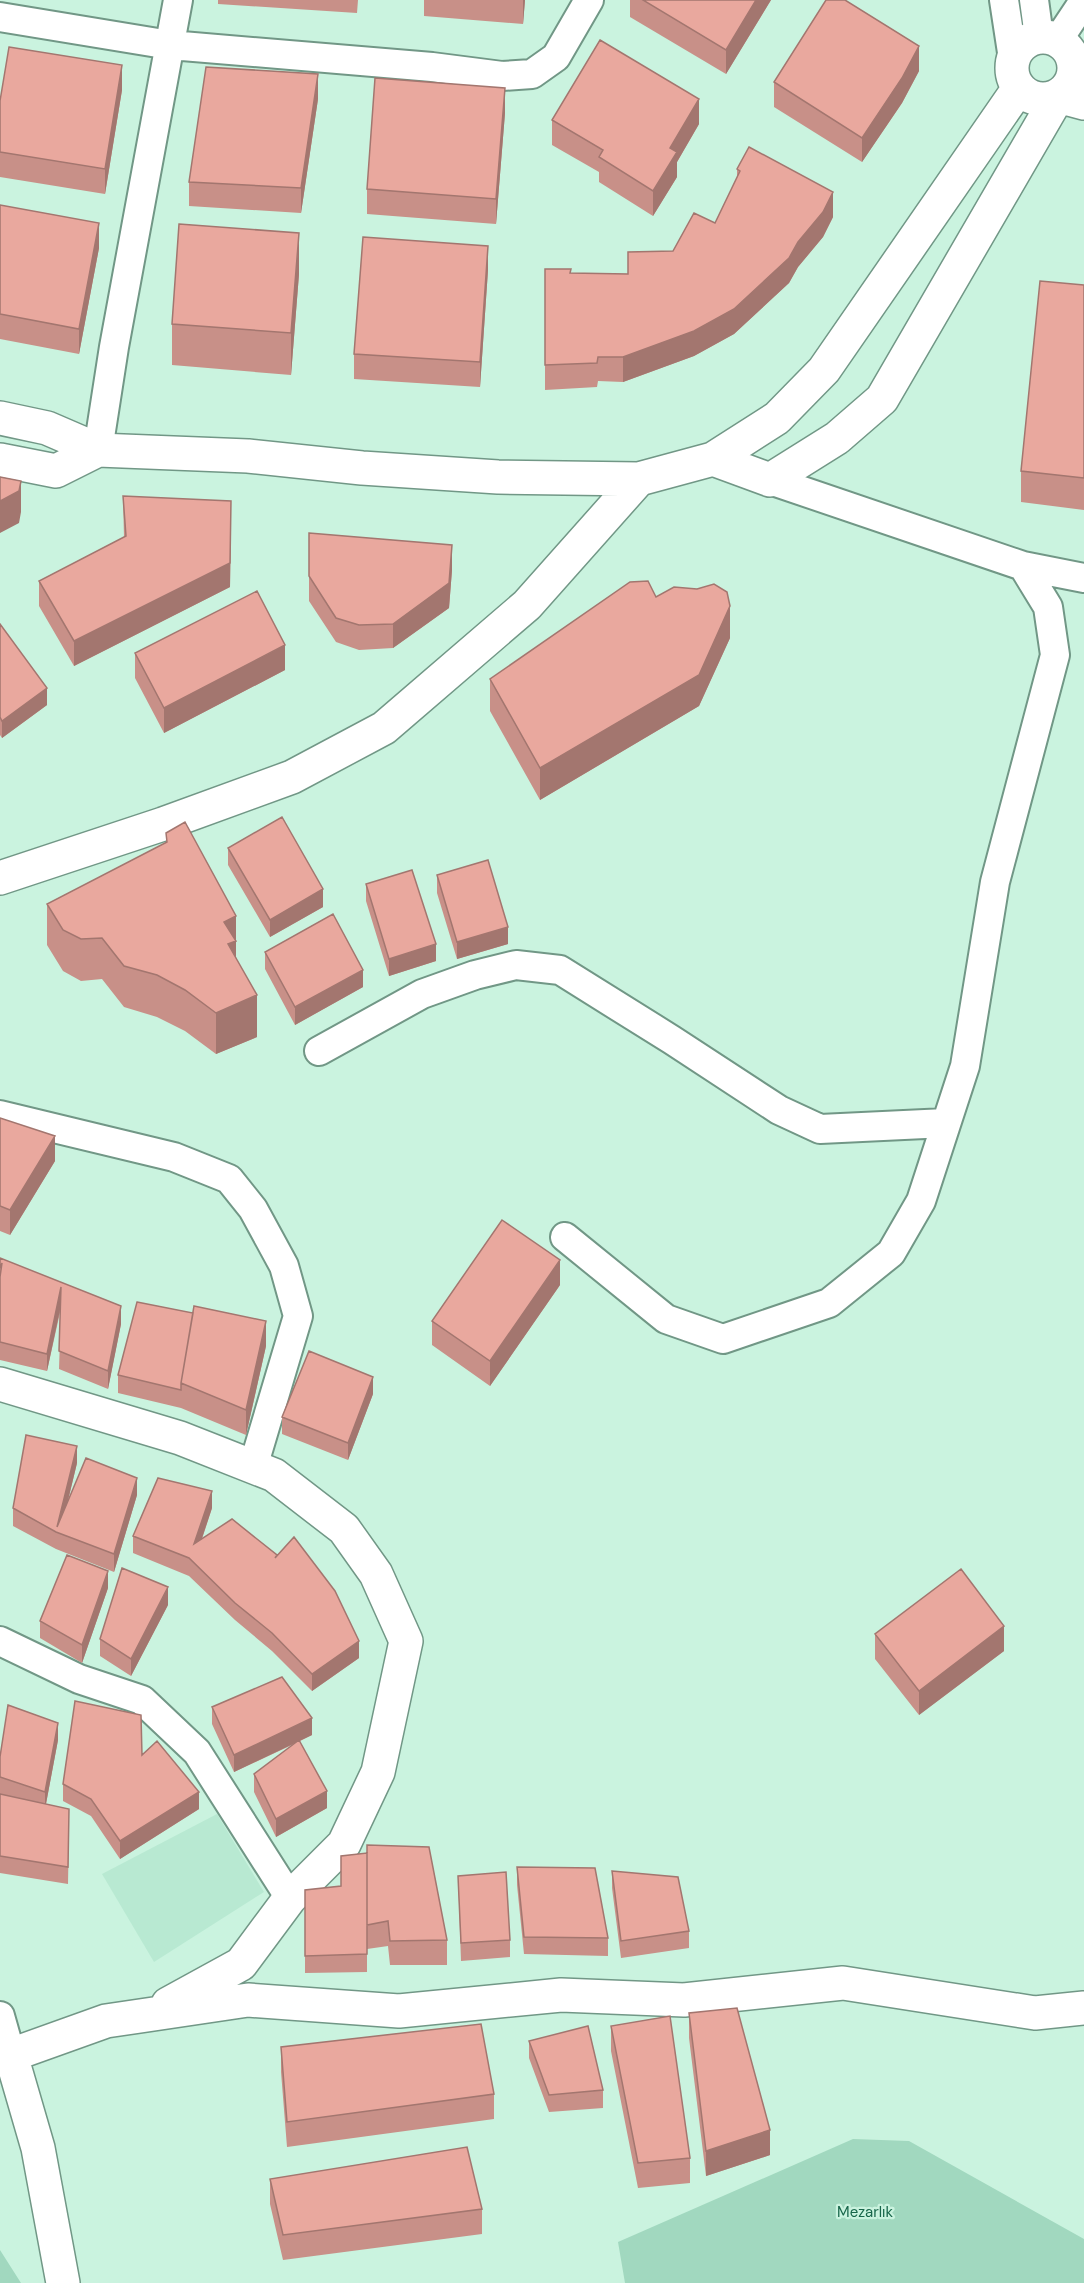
<svg xmlns="http://www.w3.org/2000/svg" width="1084" height="2283" font-family="'DM Sans',sans-serif">
	<rect width="100%" height="100%" fill="#caf3df"/>
	<path fill="#b8e9d2" d="M217,1814L264,1892L154,1962L102,1874Z"/>
	<path fill="#a1d8bf" d="M853,2139L909,2141L1084,2239V2283H625L618,2242Z
		M0,2250L21,2283H0Z"/>
	<g fill="none" stroke-linecap="round" stroke-linejoin="round">
		<g stroke="#719786" stroke-width="32">
			<path id="street" d="M1004,0L1013,59
				M1034,0L1039,37
				M0,17L170,45L432,67L502,76L532,74L556,57L589,0
				M1058,40L1084,1
				M98,450L114,347L178,0
				M770,480L1023,566L1084,578
				M319,1051L422,994L475,975L516,965L560,970L672,1040L779,1110L820,1129L946,1123
				M0,1115L174,1157L229,1179L253,1209L284,1266L298,1316L253,1467
				M565,1237L666,1319L723,1339L829,1303L891,1253L921,1201L965,1066L995,882L1055,655L1048,607L1023,566
				M0,1641L79,1679L142,1700L197,1752L290,1898
				M0,2016L11,2055"/>
		</g>
		<g stroke="#719786" stroke-width="36">
			<path id="secondary" d="M1012 68a31 31 0 1 1 62 0a31 31 0 1 1-62 0Z
				M1019,88L824,370L777,418L713,459L770,480L837,438L882,399L1058,96L1084,103
				M0,418L47,428L98,450L248,456L362,468L498,477L639,479L713,459
				M0,460L56,471L98,450
				M0,878L163,824L292,777L384,728L527,605L639,479
				M0,1384L180,1438L274,1475L344,1529L376,1574L406,1641L378,1772L344,1844L290,1898L241,1964L168,2004
				M63,2283L38,2148L11,2055L106,2021L248,2000L399,2011L561,1995L684,2000L843,1983L1035,2013L1084,2008"/>
		</g>
		<use href="#street" stroke="#fff" stroke-width="28"/>
		<use href="#secondary" stroke="#fff" stroke-width="33"/>
	</g>
	<path fill="#c89088" d="M218,0H358L357,13L218,4Z
		M424,0H525L523,24L424,16Z
		M630,0H771L726,74L630,17Z
		M919,71L902,103L862,162L774,107V82Z
		M122,90L105,194L0,177V101Z
		M318,99L301,213L189,206V182Z
		M505,113L496,224L367,214V189Z
		M552,120L699,124L677,162V177L653,216L599,182V172L552,145Z
		M737,169L833,217L823,237L798,267L789,283L734,334L694,356L623,382L598,381L597,387L545,390V269L571,273L628,274L673,251L715,223L737,178Z
		M0,205L99,248L79,354L0,339Z
		M488,270L480,387L354,379V354Z
		M299,274L291,375L172,365V324Z
		M1084,285V510L1021,502V471Z
		M123,496L231,526L230,587L74,666L39,606V581L124,537Z
		M309,533L452,570L449,608L393,648L359,650L336,642L309,601Z
		M656,597L730,638L699,706L540,800L490,711V679Z
		M0,624L47,705L2,738L0,735Z
		M135,653L285,670L164,733L135,678Z
		M166,833L236,957L257,1037L216,1054L185,1031L157,1017L124,1007L102,979L81,981L63,971L47,945V904L166,843Z
		M228,848L323,907L270,937L228,865Z
		M437,875L508,944L457,959L437,893Z
		M366,884L436,961L389,976L366,901Z
		M265,952L363,987L295,1025L265,969Z
		M0,1118L55,1161L10,1235L0,1231Z
		M0,1258L121,1324L108,1389L59,1369L61,1308L47,1371L0,1360Z
		M560,1285L490,1386L432,1345V1321Z
		M266,1346L246,1435L181,1408L118,1393V1375Z
		M373,1394L348,1460L282,1434V1417Z
		M77,1463L67,1505L137,1495L114,1572L56,1549L13,1526V1508Z
		M212,1508L202,1539L277,1557L359,1658L312,1691L272,1651L235,1620L189,1576L133,1553V1536Z
		M108,1588L82,1663L40,1638V1621Z
		M168,1605L131,1676L100,1656V1639Z
		M875,1634L1004,1651L919,1715L875,1659Z
		M212,1707L312,1735L300,1741L327,1808L276,1837L254,1792V1774L294,1744L234,1772L212,1724Z
		M58,1740L46,1804L69,1826L68,1884L0,1873V1757Z
		M142,1755L199,1809L120,1859L91,1816L63,1801V1784Z
		M367,1845L429,1847L447,1940V1965H390L388,1946L367,1949V1880V1972L305,1973V1890L341,1886V1856L367,1853Z
		M517,1867L608,1938V1956L524,1954L517,1885Z
		M612,1871L689,1931V1948L621,1958L612,1888Z
		M458,1876L510,1940V1957L461,1961Z
		M689,2013L770,2155L706,2176L689,2038Z
		M611,2026L690,2158V2183L638,2188L611,2051Z
		M529,2041L603,2090V2108L549,2112L529,2058Z
		M281,2047L494,2094V2119L287,2147L281,2072Z
		M270,2179L482,2209V2234L283,2260L270,2204Z"/>
	<path fill="#a3766f" d="M523,0H525L523,24Z
		M756,0H771L726,74V50Z
		M919,46V71L902,103L862,162V138Z
		M122,65V90L105,194V169Z
		M318,74V99L301,213V188Z
		M505,88V113L496,224V199Z
		M699,99V124L677,162V177L653,216V191L670,148Z
		M833,192V217L823,237L798,267L789,283L734,334L694,356L623,382V357L798,242Z
		M99,223V248L79,354V329Z
		M299,233V274L291,375V333Z
		M488,246V270L480,387V362Z
		M21,481V512L19,523L0,533V501Z
		M231,501L230,587L74,666V641Z
		M452,545V570L449,608L393,648V624Z
		M730,606V638L699,706L540,800V768Z
		M285,645V670L164,733V708Z
		M47,688V705L2,738V721Z
		M323,889V907L270,937V920Z
		M236,916V982L224,922Z
		M508,927V944L457,959V942Z
		M436,944V961L389,976V959Z
		M363,970V987L295,1025V1007Z
		M257,995V1037L216,1054V1013Z
		M55,1136V1161L10,1235V1210Z
		M560,1260V1285L490,1386V1361Z
		M61,1287V1305L47,1371V1354Z
		M121,1306V1324L108,1389V1371Z
		M266,1321V1346L246,1435V1410Z
		M373,1377V1394L348,1460V1443Z
		M77,1446V1463L60,1533L57,1527Z
		M137,1478V1495L114,1572V1554Z
		M212,1491V1508L194,1562V1544Z
		M108,1571V1588L82,1663V1645Z
		M168,1587V1605L131,1676V1659Z
		M1004,1626V1651L919,1715V1691Z
		M359,1641V1658L312,1691V1674Z
		M312,1718V1735L234,1772V1755Z
		M58,1723V1740L45,1809V1792Z
		M327,1791V1808L276,1837V1819Z
		M199,1792V1809L120,1859V1841Z
		M770,2130V2155L706,2176V2151Z"/>
	<path fill="#e9a89e" stroke="#a3766f" stroke-width="1.5" d="M643,0H756L726,50Z
		M826,0H845L919,46L902,78L862,138L774,82Z
		M600,40L699,99L670,148L677,152L653,191L599,157L603,150L552,120Z
		M9,47L122,65L105,169L0,152V101Z
		M206,67L318,74L301,188L189,182Z
		M375,78L505,88L496,199L367,189Z
		M749,147L833,192L823,212L798,242L789,258L734,309L694,331L623,357H598L597,363L545,365V269H571L570,273L628,274V252L673,251L694,213L715,223L740,171L737,169Z
		M0,205L99,223L79,329L0,314Z
		M179,224L299,233L291,333L172,324Z
		M363,237L488,246L480,362L354,354Z
		M1040,281L1084,285V478L1021,471Z
		M0,477L21,481L19,491L0,501Z
		M123,496L231,501L230,563L74,641L39,581L126,536Z
		M309,533L452,545L449,583L393,624L359,625L336,618L309,576Z
		M648,581L656,597L674,587L697,589L714,584L727,592L730,606L699,675L540,768L490,679L630,582Z
		M257,591L285,645L164,708L135,653Z
		M0,624L47,688L2,721L0,717Z
		M282,817L323,889L270,920L228,848Z
		M185,822L236,916L224,922L236,941L228,944L257,995L216,1013L185,990L157,975L124,966L102,938L81,939L63,930L47,904L167,842L166,833Z
		M488,860L508,927L457,942L437,875Z
		M412,870L436,944L389,959L366,884Z
		M333,914L363,970L295,1007L265,952Z
		M0,1118L55,1136L10,1210L0,1206Z
		M502,1220L560,1260L490,1361L432,1321Z
		M0,1258L121,1306L108,1371L59,1351L61,1287L47,1354L0,1342V1277L2,1263L0,1268Z
		M137,1302L193,1313L181,1383V1390L118,1375Z
		M194,1306L266,1321L246,1410L181,1383Z
		M309,1351L373,1377L348,1443L282,1417Z
		M26,1435L77,1446L57,1527L86,1458L137,1478L114,1554L56,1532L13,1508Z
		M158,1478L212,1491L194,1544L232,1519L277,1555L275,1558L294,1537L335,1591L359,1641L312,1674L272,1633L235,1603L189,1558L133,1536Z
		M67,1555L108,1571L82,1645L40,1621Z
		M122,1568L168,1587L131,1659L100,1639Z
		M961,1569L1004,1626L919,1691L875,1634Z
		M282,1677L312,1718L234,1755L212,1707Z
		M75,1701L141,1715L142,1755L157,1741L199,1792L120,1841L91,1799L63,1784Z
		M8,1705L58,1723L45,1792L0,1777V1757Z
		M299,1740L327,1791L276,1819L254,1774Z
		M0,1794L69,1809L68,1867L0,1856Z
		M367,1845L429,1847L447,1940L390,1941L388,1921L367,1925Z
		M367,1853V1954L305,1956V1890L341,1886V1856Z
		M517,1867L595,1868L608,1938L524,1937Z
		M612,1871L678,1877L689,1931L621,1941Z
		M506,1872L510,1940L461,1943L458,1876Z
		M737,2008L770,2130L706,2151L689,2013Z
		M670,2016L690,2158L638,2163L611,2026Z
		M481,2024L494,2094L287,2122L281,2047Z
		M588,2026L603,2090L549,2095L529,2041Z
		M467,2147L482,2209L283,2235L270,2179Z"/>
	<g text-anchor="middle" stroke-width="4.5" stroke-linejoin="round" paint-order="stroke">
		<g font-size="15" fill="#17664a" stroke="#caf3df">
			<text x="865" y="2217">Mezarlık</text>
		</g>
	</g>
</svg>
